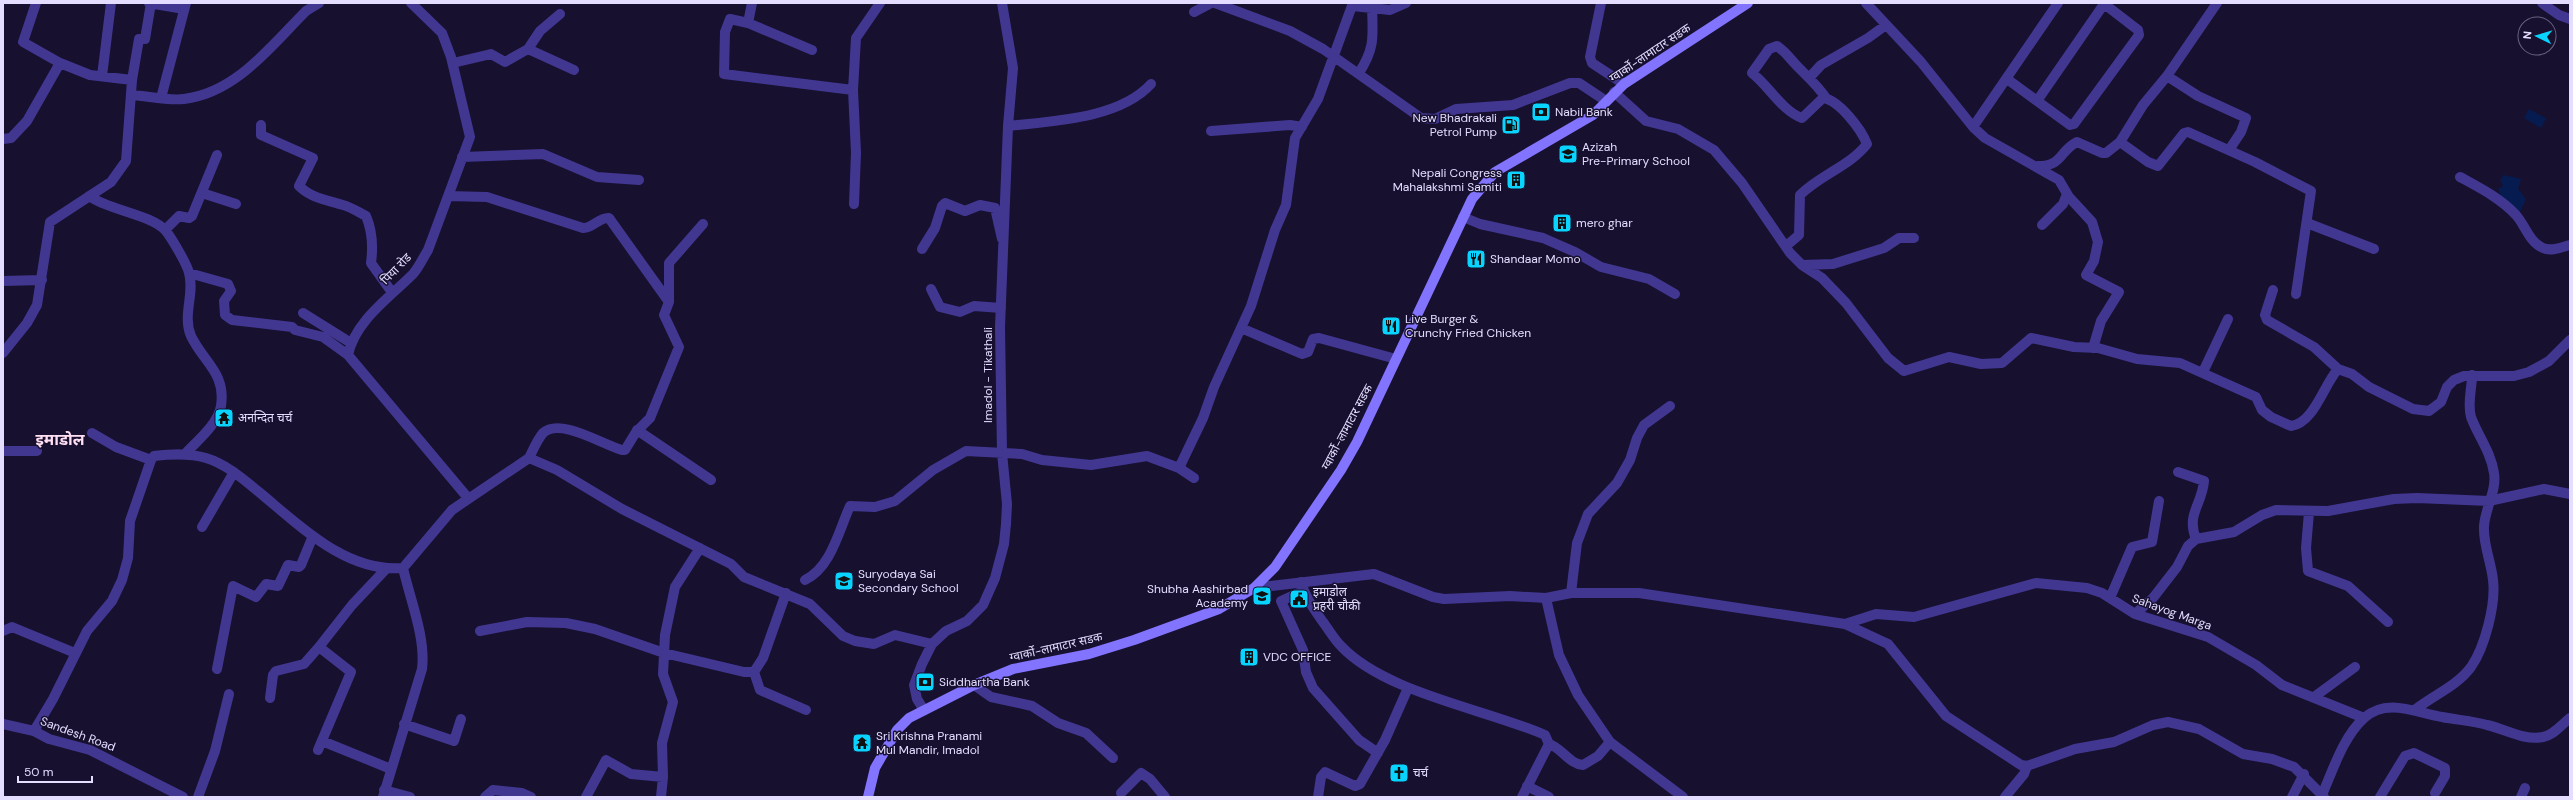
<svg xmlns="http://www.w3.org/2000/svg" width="2573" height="800" font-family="'DM Sans','Noto Sans Devanagari',sans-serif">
	<rect width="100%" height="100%" fill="#17102f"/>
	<path fill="#061c51" d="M2529,109L2546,118L2541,128L2524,118Z
		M2504,175L2521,179L2518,189L2526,199L2520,212L2503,200L2498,189L2503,186L2500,180Z"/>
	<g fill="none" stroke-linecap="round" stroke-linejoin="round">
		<path stroke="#413791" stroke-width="10" d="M36,3L23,42L60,63L90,75L132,80
			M149,3L184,9
			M411,3L442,33L451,57L470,137L428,250C423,258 419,267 413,274C389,298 355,321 348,355L468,498
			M1215,3L1290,31L1323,49L1421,118L1435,119L1456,109L1513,105L1570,83H1579L1606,101
			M1601,3L1590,57L1592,63L1624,84
			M1866,3L1921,62L1973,127L1985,138L2059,180L2069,197L2092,222L2098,242L2094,261L2086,275L2119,292L2101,321L2093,348
			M2542,3L2559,15L2570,19
			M1353,6L1390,10L1406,3
			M1194,12L1211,3
			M748,23L752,3
			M528,49L574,70
			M812,50L748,23L730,19L725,32L724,74L853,90
			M453,63L491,54L505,62L528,49L540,31L560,14
			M1359,73C1375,48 1373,37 1372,8
			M102,76L111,3
			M2167,76L2198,96L2246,118L2241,132L2229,150
			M1810,77L1821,65L1868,38L1886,25
			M2007,79L2070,125L2074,124L2139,35L2138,30L2103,3
			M1614,92L1646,121L1678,129L1714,150L1742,183L1790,253L1802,265L1822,278L1846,303L1888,358L1904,371L1949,357L1981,364L2002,363L2031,338L2074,347L2098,348L2137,359L2180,363L2256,397L2262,410L2271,417L2291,426C2314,423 2323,386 2338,369
			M132,95C148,96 167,101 184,99C236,93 271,46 306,11L319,3
			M161,98L186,3
			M2037,101L2104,4
			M261,125V135L313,158L299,186C311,198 327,200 343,205C351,207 358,212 366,216C372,230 373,248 371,263L391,291
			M1008,126C1052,121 1119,119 1151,84
			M1973,127L2058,3
			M1211,131L1290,125L1302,127
			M3,139L11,138L27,121L60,63
			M2120,142L2148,162L2158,166L2184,133L2188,132L2255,162L2311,191L2296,294
			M462,157L543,154L597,177L639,180
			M2038,166C2063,166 2059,151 2077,142L2102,153H2106L2120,142L2143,105L2167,76L2217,3
			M2460,177C2480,188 2500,198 2516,215C2525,225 2529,242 2543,248C2551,252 2562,247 2570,245
			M202,193L236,204
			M89,196C108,210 153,215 166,231C172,239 187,264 189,273C195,294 182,315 191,336C204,363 226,373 221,406C218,424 197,441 185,454
			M448,196L487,197L583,228C592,229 599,217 609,218L669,302
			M854,204L856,153L853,90L856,38L880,3
			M1463,217L1480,224L1543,238L1575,252L1601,267L1649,279L1675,294
			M2307,223L2374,249
			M2042,225L2063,204L2067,194
			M165,230L179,216L189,218L192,216L217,155
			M1786,246L1799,235L1800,195C1820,175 1850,166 1867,144C1861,129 1839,100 1823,98L1802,118C1782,111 1769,86 1752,73L1769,49L1777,46C1786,52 1791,60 1799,68C1809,78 1818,86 1826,98
			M922,249L935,228L942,206L945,203L965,211L980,205L995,208L1002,239
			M1802,265L1833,264L1884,248L1899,238H1914
			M189,273L228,284L231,291L224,301L225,315L232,320L292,327L295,330L323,337L348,355
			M3,281L42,280
			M931,289L940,307L960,312L974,306L1001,308
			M2273,290L2265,315L2267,320L2314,347L2338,369L2352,374L2369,387L2413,409L2429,411L2441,402L2447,387L2454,380L2464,376H2514L2529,372L2549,361L2570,340
			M303,313L351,343
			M1241,328L1302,354L1308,352L1313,339L1319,338L1396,359
			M3,353L27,323L37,305L50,222L111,182L126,161L132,80L139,39H145L151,3
			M2203,372L2228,319
			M637,430L711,480
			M92,433L116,447L151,460
			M3,451H37
			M529,458C533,450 537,440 543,433C560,417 603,445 622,450H625L636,432L650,418L679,347L664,315L669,302V263L703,224
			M1179,468L1203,418L1214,387L1251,306L1275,230L1286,205L1295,138L1318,99L1353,3
			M2178,472L2204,481C2202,505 2186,514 2196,539
			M2309,512L2306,548L2308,571L2348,586L2388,622
			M202,527L234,472
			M805,580C831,568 839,530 850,506L875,507L895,501L933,470L966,451L1022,454L1042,460L1091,465L1147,456L1179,468L1194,478
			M1301,582C1305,597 1314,609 1323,622C1329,630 1334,639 1341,646C1385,693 1486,709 1545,735L1549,744L1522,797
			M1303,591L1281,601L1303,650L1306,672L1313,688L1359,740L1378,753
			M1571,593L1577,543L1588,514L1617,483L1630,460L1637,438L1644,425L1670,406
			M1546,598L1559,655L1578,695L1595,720L1610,742L1683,797
			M2110,598L2132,547L2152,542L2159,501
			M2135,614L2153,598L2177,567L2188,546L2196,539L2234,532L2262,515L2276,510L2328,511L2394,499L2417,498L2489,501L2544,489L2570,494
			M1845,624L1876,614L1914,617L2036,583L2087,588L2102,593L2135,614L2208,637L2256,665L2282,685L2364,718
			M3,631L12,627L75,653
			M480,631L527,622L566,623L595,629L664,653L744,672H754L763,658L786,593
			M217,669L233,586L256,597L266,584L278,586L288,565L299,567L301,565L313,536
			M754,672L760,690L806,710
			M974,685L991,697L1032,706L1058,723L1086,733L1113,758
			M2314,697L2355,667
			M270,698L273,675L276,671L304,664L319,647
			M2416,709C2434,695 2457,686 2471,667C2485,647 2496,604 2493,580C2491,561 2483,545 2484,526C2485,509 2497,490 2494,473C2491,452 2478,436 2471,417C2467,403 2472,389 2472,375
			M924,710L917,699L914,685L922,664L932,644L946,631L967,621L983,605L995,578L1004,544L1006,524L1007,504L1002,453L1000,327L1008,126L1013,68L1002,3
			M3,724L34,731L49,739L90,750L183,797
			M404,724L454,741L461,719
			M34,731L53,699L87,631L112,601L122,580L128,558L130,521L151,460L154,456C172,454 189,453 206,458C226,464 243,479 259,492C299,525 346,573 403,568L452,510L529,458L557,470L622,509L731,564L744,577L810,604L843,636L855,641L874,644L895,635L932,644
			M322,741L391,769
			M1549,744C1562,748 1569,764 1583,765L1598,756L1610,742
			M318,750L351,672L319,647L352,605L385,570
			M1527,786L1549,797
			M384,790L410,797
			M1121,793L1141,773L1150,779L1165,797
			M2322,795C2333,770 2343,737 2364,718C2387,697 2417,713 2442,717C2457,720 2473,721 2487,725C2505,729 2524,741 2543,737C2554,735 2561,725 2570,718
			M198,797L215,751L229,694
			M383,797L422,669C426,638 410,599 403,568
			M485,797L493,790L522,793L531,797
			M586,797L606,760L631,774L663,777
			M661,797L663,777L662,743L673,702L663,674L665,635L675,587L700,548
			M1318,797L1321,777L1325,772L1355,786L1360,784L1385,740L1408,688
			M2005,797L2024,774L2027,766
			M2292,797L2304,774
			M2380,797L2405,756L2414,753L2445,768V776L2435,793
			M2521,797L2525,788"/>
		<path stroke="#413791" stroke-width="10" d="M1254,588L1374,574L1433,597L1444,599L1510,596L1546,598L1571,593H1639L1845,624L1888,644L1946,716L2021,765L2027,766L2075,749L2114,742L2153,725L2168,722L2199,729L2243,754L2272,759L2294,767L2324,797"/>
		<path stroke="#8274ff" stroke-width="10" d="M868,797L875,768L897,730L909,718L974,685L1013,669L1089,654L1134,640L1219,609L1254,588L1275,567L1341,470L1357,442L1472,199L1495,172L1593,115L1624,84L1748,3"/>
	</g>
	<defs>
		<g id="bank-square" transform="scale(1)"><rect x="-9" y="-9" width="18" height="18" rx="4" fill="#09d4ff" stroke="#17102f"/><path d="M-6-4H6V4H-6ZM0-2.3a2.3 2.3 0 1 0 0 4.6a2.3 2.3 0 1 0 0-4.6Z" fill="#111"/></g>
		<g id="fuel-square" transform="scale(1)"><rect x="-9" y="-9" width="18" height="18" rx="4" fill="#09d4ff" stroke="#17102f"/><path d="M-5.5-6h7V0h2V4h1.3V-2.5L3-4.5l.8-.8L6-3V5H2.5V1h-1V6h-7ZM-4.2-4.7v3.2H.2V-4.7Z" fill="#111"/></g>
		<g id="school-square" transform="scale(1)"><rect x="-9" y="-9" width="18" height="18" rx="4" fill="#09d4ff" stroke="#17102f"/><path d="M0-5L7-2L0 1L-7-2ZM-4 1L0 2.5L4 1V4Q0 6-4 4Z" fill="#111"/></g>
		<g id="building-square" transform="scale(1)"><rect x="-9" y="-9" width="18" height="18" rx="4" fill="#09d4ff" stroke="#17102f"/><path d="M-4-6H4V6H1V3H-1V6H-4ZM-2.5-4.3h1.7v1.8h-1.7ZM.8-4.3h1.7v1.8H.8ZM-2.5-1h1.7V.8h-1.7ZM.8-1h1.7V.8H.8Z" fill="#111"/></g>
		<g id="restaurant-square" transform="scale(1)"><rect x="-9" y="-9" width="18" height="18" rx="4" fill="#09d4ff" stroke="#17102f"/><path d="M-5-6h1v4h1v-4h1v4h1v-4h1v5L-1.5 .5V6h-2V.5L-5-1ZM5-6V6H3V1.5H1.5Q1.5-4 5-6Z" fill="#111"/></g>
		<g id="temple-square" transform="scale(1)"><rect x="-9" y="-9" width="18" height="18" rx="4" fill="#09d4ff" stroke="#17102f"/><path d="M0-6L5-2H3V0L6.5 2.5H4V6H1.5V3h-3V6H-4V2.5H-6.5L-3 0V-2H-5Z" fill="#111"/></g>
		<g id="civic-square" transform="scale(1)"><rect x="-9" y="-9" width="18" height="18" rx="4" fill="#09d4ff" stroke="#17102f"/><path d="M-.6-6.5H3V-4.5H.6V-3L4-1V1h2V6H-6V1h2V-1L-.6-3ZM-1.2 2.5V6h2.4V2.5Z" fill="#111"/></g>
		<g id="church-square" transform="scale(1)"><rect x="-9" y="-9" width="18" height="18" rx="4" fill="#09d4ff" stroke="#17102f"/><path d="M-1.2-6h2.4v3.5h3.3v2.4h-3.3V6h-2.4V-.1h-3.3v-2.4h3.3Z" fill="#111"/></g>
	</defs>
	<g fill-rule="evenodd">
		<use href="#bank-square" x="1541" y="112"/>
		<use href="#fuel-square" x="1511" y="125"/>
		<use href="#school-square" x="1568" y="154"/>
		<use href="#building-square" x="1516" y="180"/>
		<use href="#building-square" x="1562" y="223"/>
		<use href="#restaurant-square" x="1476" y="259"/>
		<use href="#restaurant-square" x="1391" y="326"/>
		<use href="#temple-square" x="224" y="418"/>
		<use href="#school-square" x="844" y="581"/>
		<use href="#school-square" x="1262" y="596"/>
		<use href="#civic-square" x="1299" y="599"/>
		<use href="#building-square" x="1249" y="657"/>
		<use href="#bank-square" x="925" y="682"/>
		<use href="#temple-square" x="862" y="743"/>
		<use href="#church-square" x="1399" y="773"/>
	</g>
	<g text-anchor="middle" stroke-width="3" stroke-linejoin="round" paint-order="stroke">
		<g font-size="12" fill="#e4ddff" stroke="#17102f">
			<text transform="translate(1650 53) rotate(-34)" y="4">ग्वार्को-लामाटार सडक</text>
			<text transform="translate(396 269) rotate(-46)" y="4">पिया रोड</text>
			<text transform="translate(988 375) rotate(-90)" y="4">Imadol - Tikathali</text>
			<text transform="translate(1347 427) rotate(-62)" y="4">ग्वार्को-लामाटार सडक</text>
			<text transform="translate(2172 612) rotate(20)" y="4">Sahayog Marga</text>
			<text transform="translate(1056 647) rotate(-13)" y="4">ग्वार्को-लामाटार सडक</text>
			<text transform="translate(78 734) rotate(20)" y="4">Sandesh Road</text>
		</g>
		<g font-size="12" fill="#e4ddff" stroke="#17102f" text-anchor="start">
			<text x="1555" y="116">Nabil Bank</text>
			<text x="1497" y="122" text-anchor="end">New Bhadrakali<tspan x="1497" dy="14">Petrol Pump</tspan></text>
			<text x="1582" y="151">Azizah<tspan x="1582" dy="14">Pre-Primary School</tspan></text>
			<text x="1502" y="177" text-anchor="end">Nepali Congress<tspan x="1502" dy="14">Mahalakshmi Samiti</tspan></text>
			<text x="1576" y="227">mero ghar</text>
			<text x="1490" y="263">Shandaar Momo</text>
			<text x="1405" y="323">Live Burger &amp;<tspan x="1405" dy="14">Crunchy Fried Chicken</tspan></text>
			<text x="238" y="422">अनन्दित चर्च</text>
			<text x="858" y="578">Suryodaya Sai<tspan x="858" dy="14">Secondary School</tspan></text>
			<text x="1248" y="593" text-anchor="end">Shubha Aashirbad<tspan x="1248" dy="14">Academy</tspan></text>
			<text x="1313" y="596">इमाडोल<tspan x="1313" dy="14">प्रहरी चौकी</tspan></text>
			<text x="1263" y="661">VDC OFFICE</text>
			<text x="939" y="686">Siddhartha Bank</text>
			<text x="876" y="740">Sri Krishna Pranami<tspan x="876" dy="14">Mul Mandir, Imadol</tspan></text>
			<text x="1413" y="777">चर्च</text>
		</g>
		<g font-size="16" font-weight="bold" fill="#ffdff1" stroke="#17102f">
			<text x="60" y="445">इमाडोल</text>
		</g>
	</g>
	<rect width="2573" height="800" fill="none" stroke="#e4ddff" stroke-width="8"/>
	<g transform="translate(2537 36) rotate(275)"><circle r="19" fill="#17102f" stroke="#696282"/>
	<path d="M0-3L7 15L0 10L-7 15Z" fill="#09d4ff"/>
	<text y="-6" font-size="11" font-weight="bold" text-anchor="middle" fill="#e4ddff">N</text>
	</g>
	<path d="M18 776v6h74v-6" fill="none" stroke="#e4ddff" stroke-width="2"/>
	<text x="24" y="776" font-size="12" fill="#e4ddff" stroke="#17102f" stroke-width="3" paint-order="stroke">50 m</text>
</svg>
